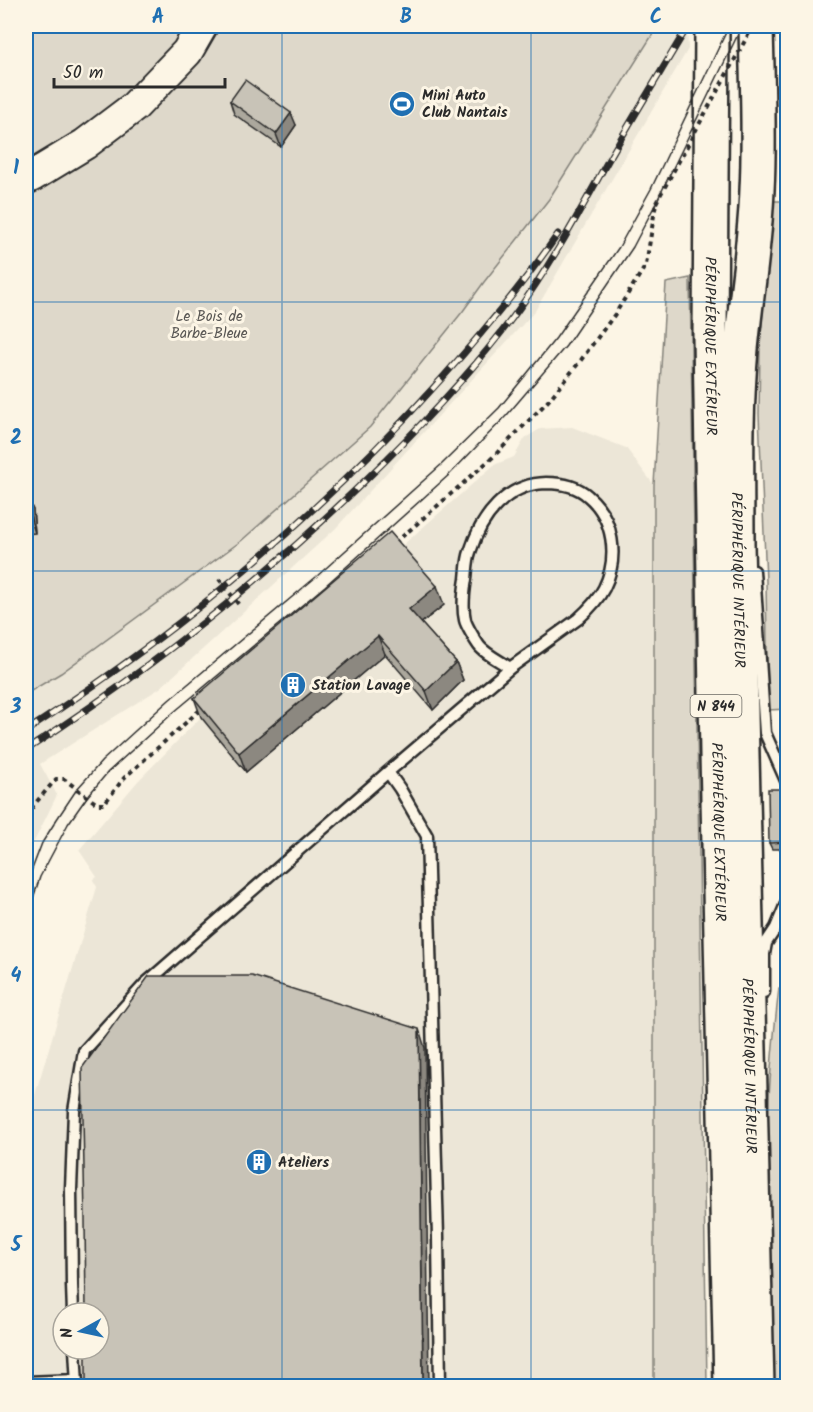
<svg xmlns="http://www.w3.org/2000/svg" width="813" height="1412" font-family="Kalam,sans-serif">
	<rect width="100%" height="100%" fill="#fcf5e5"/>
	<filter id="ink" filterUnits="userSpaceOnUse"><feTurbulence type="fractalNoise" baseFrequency=".0167" numOctaves="2"/><feDisplacementMap in="SourceGraphic" scale="12" xChannelSelector="R" yChannelSelector="G"/><feConvolveMatrix kernelMatrix="1 2 1 2 8 2 1 2 1" color-interpolation-filters="sRGB"/></filter>
	<g filter="url(#ink)">
		<path fill="#ece6d7" fill-rule="evenodd" d="M658,26H687L688,49L535,311L335,529L160,688L40,764L57,795L28,854L26,861V694L61,673L241,541L463,311L484,282L549,199Z
			M572,427L626,448L654,485V1386H26V1125L97,887L93,880L97,877L79,850L138,781L201,717L396,551L494,465L514,457L525,438L540,429ZM63,1313H99V1349H63Z"/>
		<path fill="#ded8ca" stroke="#84827a" stroke-width="1.5" d="M26,26H658L549,199L484,282L463,311L370,427L241,541L61,673L26,694Z
			M772,201H787L788,709L768,710L766,581L759,414L760,347Z
			M690,278L702,1049L707,1386H654V485L666,283Z
			M779,988H787L788,1386H774C771,1298 766,1209 768,1121C769,1076 774,1032 779,988Z"/>
		<g fill="none" stroke-linecap="round" stroke-linejoin="round">
			<g stroke="#2b2b2b" stroke-width="15">
				<path id="lane" d="M754,571L765,733L788,785
					M388,772L510,668L578,619C588,610 598,600 604,588C619,558 614,518 588,496C576,485 561,483 546,483C506,484 481,517 470,552C467,560 467,570 466,579C464,591 462,607 465,620C466,625 476,642 480,647C487,655 502,662 510,668
					M764,992V954L766,943L776,928L788,899
					M73,1313L72,1285L71,1189L74,1111L84,1051L145,984L388,772L400,789L427,836L438,1237L440,1386
					M75,1349L77,1385
					M26,1382L77,1380"/>
			</g>
			<g stroke="#2b2b2b" stroke-width="34">
				<path id="secondary" d="M26,179L34,175L85,144L134,107L187,52L202,26"/>
			</g>
			<g stroke="#2b2b2b" stroke-width="38">
				<g id="highway">
					<path id="s1" d="M712,26L710,337L717,754L731,1386"/>
					<path id="s2" d="M756,26C757,80 760,135 757,190C755,243 746,296 741,349C735,414 737,479 737,545L757,1386"/>
				</g>
			</g>
			<path stroke="#2b2b2b" stroke-width="4" stroke-dasharray="4.5 4.5" stroke-linecap="butt" d="M785,212L788,254
				M395,543L493,457L548,401L581,360L615,314L646,265L656,203
				M26,546H27
				M219,579L239,605
				M26,826L33,806L56,779H64L97,804H104L124,778L202,708"/>
			<use href="#lane" stroke="#fcf5e5" stroke-width="10"/>
			<use href="#secondary" stroke="#fcf5e5" stroke-width="30"/>
			<use href="#highway" stroke="#fcf5e5" stroke-width="33"/>
			<path stroke="#2b2b2b" stroke-width="1.5" d="M26,885L42,843L57,819L77,789L102,761L169,700L316,577L442,464L499,408L556,338L619,247L651,189L729,26
				M26,920L40,877L68,824L87,797L108,772L174,712L325,586L450,474L507,415L566,346L633,247L656,203L742,26"/>
			<g stroke="#2b2b2b" stroke-width="7">
				<path id="rail" d="M26,731C180,632 322,513 444,376C485,330 523,284 558,234
					M26,750C156,666 277,569 387,459C432,414 475,368 513,317C550,267 579,213 609,159C635,114 662,70 688,26"/>
			</g>
			<use href="#rail" stroke="#fcf5e5" stroke-width="4.5" stroke-dasharray="14" stroke-linecap="butt"/>
			<path stroke="#2b2b2b" stroke-width="4" stroke-dasharray="4.5 4.5" stroke-linecap="butt" d="M656,203L753,26"/>
		</g>
		<path fill="#aca89d" stroke="#2b2b2b" stroke-width="1.5" d="M230,101L296,125L281,147L234,114Z
			M26,498L33,510L35,533L26,534Z
			M444,605L421,623L456,662L463,680L433,710L385,654L246,772L201,717L194,698Z
			M788,789V849H772L769,843Z"/>
		<path fill="#8c8880" stroke="#2b2b2b" stroke-width="1.5" d="M291,113L296,125L281,147L276,134Z
			M28,498L33,510L35,533L31,520Z
			M437,586L444,605L416,627L409,609Z
			M378,636L385,654L246,772L239,753Z
			M456,662L463,680L433,710L426,691Z
			M419,1029L425,1048L429,1386H423Z"/>
		<path fill="#c8c3b7" stroke="#2b2b2b" stroke-width="1.5" d="M245,80L291,113L276,134L230,101Z
			M26,498H28L31,520H26Z
			M390,532L437,586L409,609L456,662L426,691L378,636L239,753L194,698Z
			M768,789H788V842L769,843Z
			M149,976H252L419,1029L423,1386H86V1349H99V1313H86L85,1219L82,1068Z"/>
	</g>
	<path fill="none" stroke="#1f6fb2" stroke-width="1.5" stroke-opacity="0.55" d="M282,26V1386M531,26V1386M26,302H788M26,571H788M26,841H788M26,1110H788"/>
	<defs>
		<g id="stadium-disc" transform="scale(1.35)"><circle r="9.5" fill="#1f6fb2" stroke="#fcf5e5"/><path d="M0-5a6.5 5 0 1 0 0 10a6.5 5 0 1 0 0-10ZM-3.5-1.8h7v3.6h-7Z" fill="#fff"/></g>
		<g id="building-disc" transform="scale(1.35)"><circle r="9.5" fill="#1f6fb2" stroke="#fcf5e5"/><path d="M-4-6H4V6H1V3H-1V6H-4ZM-2.5-4.3h1.7v1.8h-1.7ZM.8-4.3h1.7v1.8H.8ZM-2.5-1h1.7V.8h-1.7ZM.8-1h1.7V.8H.8Z" fill="#fff"/></g>
	</defs>
	<g fill-rule="evenodd">
		<use href="#stadium-disc" x="402" y="104"/>
		<use href="#building-disc" x="293" y="685"/>
		<use href="#building-disc" x="259" y="1162"/>
	</g>
	<g text-anchor="middle" stroke-width="6" stroke-linejoin="round" paint-order="stroke">
		<rect fill="#fcf5e5" stroke="#6a6863" stroke-width="1.5" x="690.5" y="695" width="51" height="22" rx="4.5"/>
		<g font-size="14" font-weight="bold" fill="#2b2b2b">
			<text x="716" y="711">N 844</text>
		</g>
		<g font-size="15" font-weight="bold" fill="#2b2b2b" stroke="#fcf5e5" text-anchor="start">
			<text x="422" y="100">Mini Auto<tspan x="422" dy="17">Club Nantais</tspan></text>
			<text x="312" y="690">Station Lavage</text>
			<text x="278" y="1167">Ateliers</text>
		</g>
		<g font-size="15" fill="#585653" stroke="#fcf5e5">
			<text x="209" y="321">Le Bois de<tspan x="209" dy="17">Barbe-Bleue</tspan></text>
		</g>
		<g font-size="15" fill="#2b2b2b" stroke="#fcf5e5">
			<text dy="5" stroke="none"><textPath href="#s1" startOffset="320">PÉRIPHÉRIQUE EXTÉRIEUR</textPath></text>
			<text dy="5" stroke="none"><textPath href="#s2" startOffset="555">PÉRIPHÉRIQUE INTÉRIEUR</textPath></text>
			<text dy="5" stroke="none"><textPath href="#s1" startOffset="806">PÉRIPHÉRIQUE EXTÉRIEUR</textPath></text>
			<text dy="5" stroke="none"><textPath href="#s2" startOffset="1041">PÉRIPHÉRIQUE INTÉRIEUR</textPath></text>
		</g>
	</g>
	<rect width="813" height="1412" fill="none" stroke="#fcf5e5" stroke-width="66"/>
	<g transform="translate(81 1331) rotate(262)"><circle r="28" fill="#fcf5e5" stroke="#a8a49b" stroke-width="1.5"/>
	<path d="M0-4.5L10 22L0 15L-10 22Z" fill="#1f6fb2"/>
	<text y="-9" font-size="16" font-weight="bold" text-anchor="middle" fill="#2b2b2b">N</text>
	</g>
	<path d="M54 78v9h171v-9" fill="none" stroke="#2b2b2b" stroke-width="3"/>
	<text x="63" y="78" font-size="18" fill="#2b2b2b" stroke="#fcf5e5" stroke-width="4.5" paint-order="stroke">50 m</text>
	<rect x="33" y="33" width="747" height="1346" fill="none" stroke="#1f6fb2" stroke-width="2"/>
	<g font-size="20" text-anchor="middle" font-weight="bold" fill="#1f6fb2">
		<text x="158" y="23">A</text>
		<text x="406" y="23">B</text>
		<text x="656" y="23">C</text>
		<text x="16" y="174">1</text>
		<text x="16" y="444">2</text>
		<text x="16" y="713">3</text>
		<text x="16" y="982">4</text>
		<text x="16" y="1251">5</text>
	</g>
</svg>
